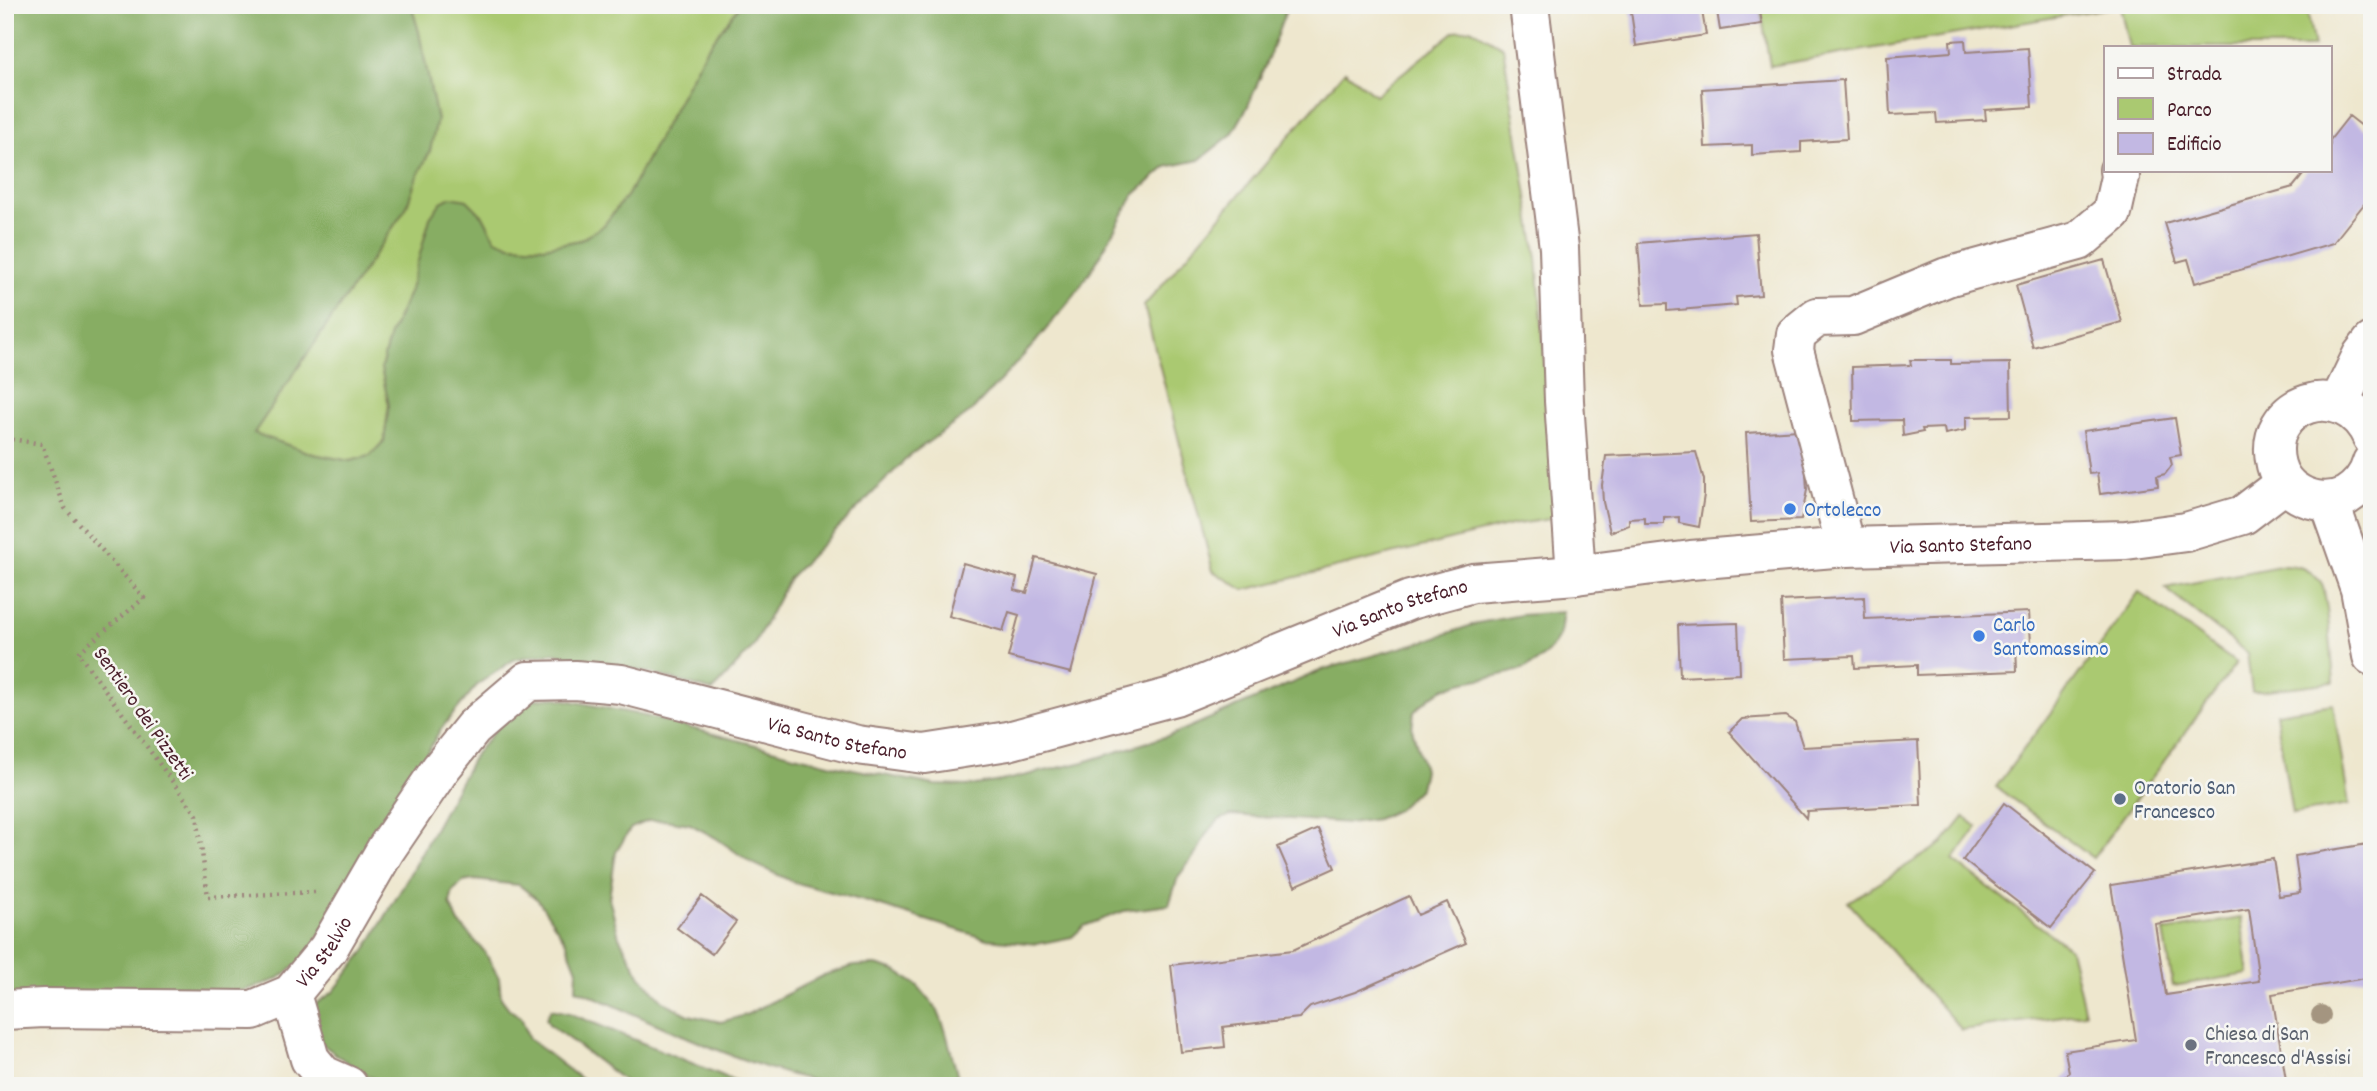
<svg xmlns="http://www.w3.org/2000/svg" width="2377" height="1091" font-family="Dekko,sans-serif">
	<rect width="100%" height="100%" fill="#f6f6f2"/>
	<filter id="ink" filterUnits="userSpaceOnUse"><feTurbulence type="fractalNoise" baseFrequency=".0143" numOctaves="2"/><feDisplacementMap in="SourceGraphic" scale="14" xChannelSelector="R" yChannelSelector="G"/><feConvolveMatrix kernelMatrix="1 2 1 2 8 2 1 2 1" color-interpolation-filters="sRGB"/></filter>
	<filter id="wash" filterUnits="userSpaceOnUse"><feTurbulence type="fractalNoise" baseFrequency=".00686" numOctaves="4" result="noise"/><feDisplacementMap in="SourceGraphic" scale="28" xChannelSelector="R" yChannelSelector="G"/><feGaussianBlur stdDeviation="1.57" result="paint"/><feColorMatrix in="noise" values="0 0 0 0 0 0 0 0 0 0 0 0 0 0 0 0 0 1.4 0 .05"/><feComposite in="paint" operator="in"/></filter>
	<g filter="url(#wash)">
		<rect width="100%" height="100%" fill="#eee7ce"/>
		<path fill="#aac971" stroke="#7a744e" stroke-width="2" d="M411,5H740L705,51L630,191L604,225L581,240L544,247L510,245L495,239L483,216L409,293L390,335L381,368L389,405L384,441L370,456L350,461L313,454L253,434L406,208L416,179L430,151L419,32Z
			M1760,5H2306L2314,47H2129L2120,6L1770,66Z
			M1472,29L1503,47L1537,258L1557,518L1511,525L1244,590L1213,571L1144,306L1345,71L1375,95L1455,31Z
			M2285,565C2301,566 2313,570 2322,585C2328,596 2332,664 2334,682L2252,692L2247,653L2165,588Z
			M2139,592L2236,663L2093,858L1996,787Z
			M2333,704L2349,805L2292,814L2276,713Z
			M1964,817L1978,827L1953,860L2070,949L2085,1013L1962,1030L1848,902L1943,843Z
			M2241,918L2249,974L2173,986L2164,931Z"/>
		<path fill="#87ad63" stroke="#686647" stroke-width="2" d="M5,5H411L419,32L437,120L430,151L416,179L406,208L254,433L313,454L350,461L370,456L384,441L389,405L381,368L390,335L409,293L430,218L441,202L451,197L467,200L483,216L495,239L510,245L544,247L581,240L604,225L630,191L705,51L740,5H1288L1268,59L1247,108L1232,134L1199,160L1166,167L1133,196L1096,263L1073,297L1033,345L972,411L910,455L789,578L753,647L713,691L651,673L554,653L515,659L478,684L440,730L398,805L303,961L276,980L246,990L212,995L5,996Z
			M1563,612C1561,620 1562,631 1558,638C1534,680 1492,673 1454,685C1437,690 1426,700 1414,712L1412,729L1424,770L1420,788L1397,810L1377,819L1349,823L1231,815L1219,820L1206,834L1198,851L1178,877L1169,905L1124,911L1084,926L1072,937L1037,944L987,939L868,902L793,882L750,862L716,838L690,824L665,820L648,821L631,828L616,852L609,898L619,937L641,977L664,1002L689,1015L721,1022L746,1015L824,975L854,966L876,965L896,971L918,986L937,1009L945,1029L959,1081L946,1086C913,1086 871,1090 839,1085C753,1073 656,1022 576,989L577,970L566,942L538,900L519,885L474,880L463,882L453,891L450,904L459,923L485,952L499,978L501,998L510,1010L521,1017L529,1039L590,1086H389L360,1072L322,1044L310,1008L333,992L365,951L401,890L475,754L507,716L530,700L552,697L641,715L833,765L934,785L969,786L1001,781L1084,762L1174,734L1322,670L1428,640L1478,623L1521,615Z
			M551,1009L569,1013L748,1086H631L549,1024L546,1018Z"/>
		<g id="blocks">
			<path fill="#c2b8e3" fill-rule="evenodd" d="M1630,5H1701L1706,35L1636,46Z
				M1716,5H1759L1762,24L1720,30Z
				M1965,40L1966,52L2028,48L2032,107L1985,110L1986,120L1937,123L1936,113L1890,115L1887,57L1951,52L1950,41Z
				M1843,80L1847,139L1801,142V152L1752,155V145L1705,147L1702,89Z
				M2349,116L2372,134V194L2333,243L2195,283L2188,259L2177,262L2165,223L2293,187L2307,170H2330V140Z
				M1756,233L1761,295L1736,297L1737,305L1667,311V304L1643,305L1638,243Z
				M2104,260L2122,322L2033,347L2016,285Z
				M1910,360H1951V364L2010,363L2011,416L1966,417V430L1945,434L1944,428L1922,429L1923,432L1903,436L1902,420L1853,421L1852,367L1911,365Z
				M2175,418L2181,455L2170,457L2172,465L2165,474L2157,476L2158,486L2100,494L2097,473L2089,474L2083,431Z
				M1799,430L1805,458L1807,490L1801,520L1751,522L1746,433Z
				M1696,452L1704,480V495L1699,527L1679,523V517L1664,518V524H1645V518L1629,519V525L1610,532L1603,502L1602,485L1606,456Z
				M1036,558L1097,574L1071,673L1008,657L1019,615L1009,612L1003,631L949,616L963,563L1017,578L1014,590L1027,593Z
				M1864,597L1865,619L2029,612L2031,643L2016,644L2017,671L1917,675V665L1855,668L1854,656L1784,659L1781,601Z
				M1738,623L1740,674L1680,677L1678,625Z
				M1786,716L1795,722L1803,747L1918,741L1921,805L1807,811L1806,818L1729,732L1742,719Z
				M2004,803L2095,873L2051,928L1963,860Z
				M1318,829L1335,868L1295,886L1278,847Z
				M2368,844L2372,870V977L2272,994L2287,1086H2057L2069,1072L2065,1051L2136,1040L2111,885L2273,859L2279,896L2300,893L2295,856ZM2249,909L2259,981L2166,995L2155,924Z
				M702,896L736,922L712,954L677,928Z
				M1409,896L1418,915L1447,902L1466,943L1355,992L1310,1007L1299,1018L1223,1027L1225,1047L1181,1052L1171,965L1293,950Z"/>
		</g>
	</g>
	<g filter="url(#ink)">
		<use href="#blocks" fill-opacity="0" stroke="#9c837c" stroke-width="2"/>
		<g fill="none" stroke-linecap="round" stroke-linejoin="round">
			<g stroke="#9c837c" stroke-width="42">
				<g id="minor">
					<path d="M1529,5L1559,248L1564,401L1576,575"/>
					<path d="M2339,403L2362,355L2372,342"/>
					<path d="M2372,437C2344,374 2260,403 2276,465C2279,477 2288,488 2299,494C2313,502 2331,503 2346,496C2359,488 2368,477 2372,462"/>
					<path d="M2329,501L2360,589L2372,656"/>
					<path d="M1846,547L1794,350L1796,334L1817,317L1853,316L1947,277L2079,241L2112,213L2120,177L2119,170"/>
					<path d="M291,994L310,1059L323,1075L348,1086"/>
					<path id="s1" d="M5,1010L44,1008L253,1010L291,994L328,949L386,849L441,768L473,728L528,681L575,680L621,684L857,745L924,754L1008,741L1175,696L1410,600L1473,583L1576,575L1691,560L1846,547L2126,540L2186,532L2243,515L2285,483"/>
				</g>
			</g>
			<path stroke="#9c837c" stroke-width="4.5" stroke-dasharray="2 5" stroke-linecap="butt" d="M5,438L42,444L65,508L144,598L78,653L197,815L208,897L315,892"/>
			<use href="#minor" stroke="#fff" stroke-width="38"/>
		</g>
		<circle fill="#a49580" cx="2321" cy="1015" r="10"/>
	</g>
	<g fill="#3f7fe0" stroke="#f6f6f2" stroke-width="2.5">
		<circle cx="1790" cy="509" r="7"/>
		<circle cx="1979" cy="636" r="7"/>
	</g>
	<circle fill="#5c6f8a" stroke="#f6f6f2" stroke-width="2.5" cx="2120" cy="799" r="7"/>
	<circle fill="#6b7280" stroke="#f6f6f2" stroke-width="2.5" cx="2191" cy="1045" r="7"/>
	<g text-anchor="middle" stroke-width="5" stroke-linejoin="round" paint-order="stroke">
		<g font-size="21" fill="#366cbe" stroke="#f6f6f2" text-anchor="start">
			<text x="1804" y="516">Ortolecco</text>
			<text x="1993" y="631">Carlo<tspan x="1993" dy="24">Santomassimo</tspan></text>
		</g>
		<g font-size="21" fill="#4a1f2b" stroke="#f6f6f2">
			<text dy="7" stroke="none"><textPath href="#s1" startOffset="2156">Via Santo Stefano</textPath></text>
			<text dy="7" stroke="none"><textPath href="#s1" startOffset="1589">Via Santo Stefano</textPath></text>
			<text transform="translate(144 713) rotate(55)" y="7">Sentiero dei Pizzetti</text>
			<text dy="7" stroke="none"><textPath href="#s1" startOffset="1001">Via Santo Stefano</textPath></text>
			<text dy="7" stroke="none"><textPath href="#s1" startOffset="343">Via Stelvio</textPath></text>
		</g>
		<g font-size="21" fill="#4e5e75" stroke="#f6f6f2" text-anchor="start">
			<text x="2134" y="794">Oratorio San<tspan x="2134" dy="24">Francesco</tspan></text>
		</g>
		<g font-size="21" fill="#5b616d" stroke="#f6f6f2" text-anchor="start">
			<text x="2205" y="1040">Chiesa di San<tspan x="2205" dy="24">Francesco d'Assisi</tspan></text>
		</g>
	</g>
	<rect width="2377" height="1091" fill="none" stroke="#f6f6f2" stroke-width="28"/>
	<rect x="2104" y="46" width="228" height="126" fill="#f6f6f2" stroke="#b1a0a2" stroke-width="2"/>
	<rect x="2118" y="68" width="35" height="10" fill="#ffffff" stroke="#b1a0a2" stroke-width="2"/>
	<text x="2167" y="80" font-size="21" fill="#4a1f2b">Strada</text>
	<rect x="2118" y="98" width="35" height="21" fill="#aac971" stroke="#b1a0a2" stroke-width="2"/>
	<text x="2167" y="116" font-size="21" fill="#4a1f2b">Parco</text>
	<rect x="2118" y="133" width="35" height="21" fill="#c2b8e3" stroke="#b1a0a2" stroke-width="2"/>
	<text x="2167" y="150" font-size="21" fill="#4a1f2b">Edificio</text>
</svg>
